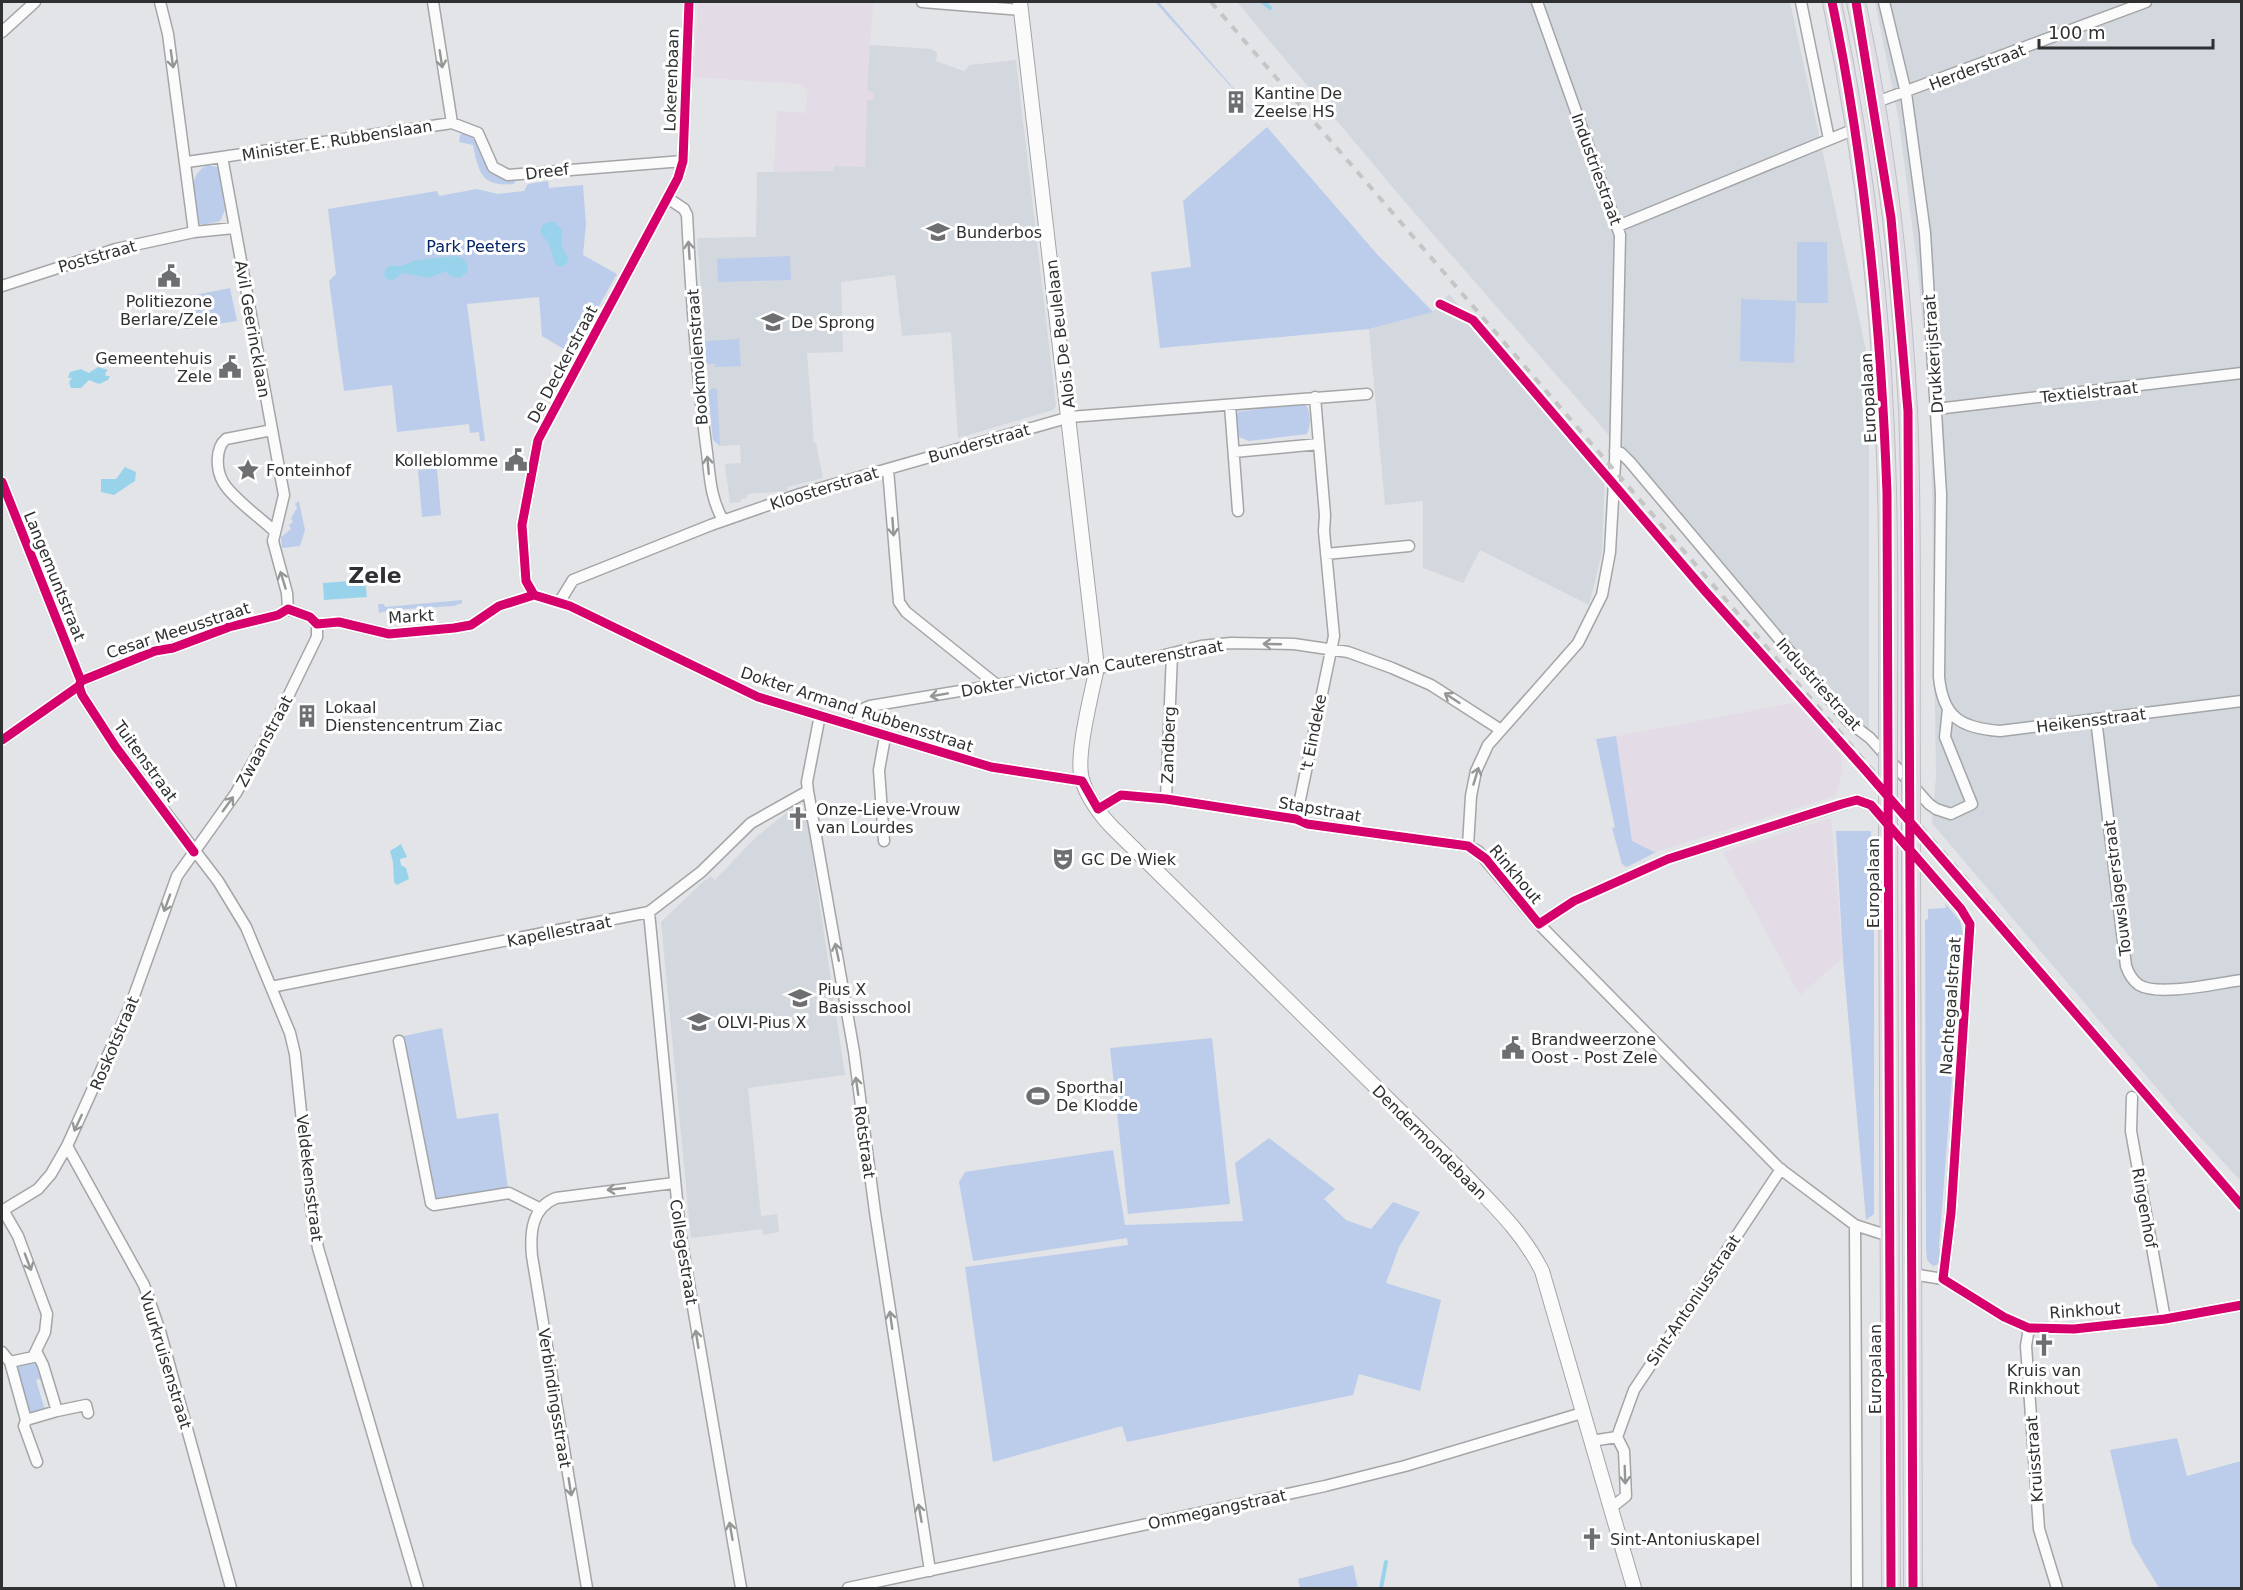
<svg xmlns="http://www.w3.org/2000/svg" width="2243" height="1590" font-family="'DejaVu Sans',sans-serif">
	<rect width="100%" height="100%" fill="#e2e4e7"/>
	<path fill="#e3dbe6" d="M698,2L873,3L867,91L874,92V100H867L865,168L834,166V171L774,172L777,111L806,113L807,90L798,84L694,77Z
		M1799,702L1841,756L1842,774L1835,796L1658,851L1624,868L1596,740Z
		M1831,818L1843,958L1800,995L1723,852Z"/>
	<path fill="#d3d7de" d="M1237,2H1790L1869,364V732L1405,202Z
		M1875,2H2241V1181L2176,1111L1932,823L1936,777L1931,417L1918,271L1899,121Z
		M870,45L932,49L937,53L936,61L963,71L966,70L969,65L1016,60L1056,406L1053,410L958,438L951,332L902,336L895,275L841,282L843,352L807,353L814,443H816L823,478L787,487V491L748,494L747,498L741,499V502L730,503L725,464L741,463L740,445L720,446L713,440L697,238L756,237L757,172L833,171L834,166L865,167L867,100H873L874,92L867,91Z
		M1449,294L1605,474L1602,553L1589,605L1480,550L1463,583L1423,568V501L1385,505L1369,329L1433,312Z
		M795,806L794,816L807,819L845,1075L748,1088L761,1216L777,1214L779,1232L763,1235L762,1229L691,1238L661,922L704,881L711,876L715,880L756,837Z"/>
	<path fill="#bccdeb" d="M1155,2H1159L1376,253L1433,312L1369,329L1160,348L1151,272L1191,267L1183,201L1267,127Z
		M463,133L474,138C491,162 479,176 516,180L514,184C482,187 479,174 473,145L459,142L460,135Z
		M207,165L218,167L225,210L220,221L203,225L197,222C195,201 185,177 207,165Z
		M548,181L549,188L583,185L586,224L583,255L617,274L572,354L542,336L539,297L467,304L485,441H480L479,432L470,433L469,424L397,432L392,385L344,391L329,281L336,274L328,209L437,191L439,196L477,189L498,194L524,191L528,184Z
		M1797,242H1827L1828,303H1797Z
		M790,256L791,280L718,282L717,259Z
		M230,288L237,321L185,329L182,304L190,296Z
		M1741,299L1796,301L1794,363L1740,361Z
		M739,339L741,366L715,367V364H706L705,341Z
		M713,388L717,389L720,446L713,440L708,392Z
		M1299,404L1306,405C1311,413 1311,425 1307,434L1249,441L1239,437L1235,418L1238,412Z
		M437,468L441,515L422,517L418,470Z
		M299,501L305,530L300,546L282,548L281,537L291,529L289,525L293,522L291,518L297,508L295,504Z
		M462,600V603L454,606L390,610L379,613L378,604H384L385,607Z
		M1616,736L1632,841L1654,852L1658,851L1627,867L1622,864L1612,828L1615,827L1596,739Z
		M1836,831H1871V855L1874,856V1214L1866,1220L1843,958Z
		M1945,903L1960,921L1963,934L1939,1248L1942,1251L1939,1264L1933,1266L1927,1260L1926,1249L1925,920L1928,919V909L1946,908Z
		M442,1028L457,1119L498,1113L508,1189L437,1203L432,1198L404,1036Z
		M1212,1038L1230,1204L1128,1214L1110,1048Z
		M1269,1138L1335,1189L1324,1199L1346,1220L1371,1229L1393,1202L1420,1212L1399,1247L1386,1283L1441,1300L1420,1391L1359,1374L1353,1395L1127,1442L1122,1426L993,1462L965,1267L1128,1245L1127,1238L973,1261L959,1182L965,1172L1113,1150L1125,1225L1243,1221L1235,1163Z
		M37,1360L49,1394L45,1395L40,1379L36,1380L45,1410L29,1414L17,1366Z
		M2177,1438L2187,1476L2241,1461V1588H2159L2132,1543L2110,1450Z
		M1353,1565L1358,1588H1300L1298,1579Z"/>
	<path fill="#99d3eb" d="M553,221L562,229L561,246L568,257L567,263L561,267L555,264L549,244L540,232L543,224Z
		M456,256L463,258L468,264L467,272L460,278L450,276L447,271L428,278L403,273L391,281L384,276L385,270L389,266H402L416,260Z
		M98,367L108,370L105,373L106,376H110L108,380L99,384L89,380L81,388H71L69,382L72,378H68L70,372L81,369L89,373Z
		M125,467L136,472L135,481L114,495L101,492V479H116Z
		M365,580L367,597L324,600L323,583Z
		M401,844L407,857L400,859L401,865L406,868L409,879L397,885L394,882L393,862L390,851Z"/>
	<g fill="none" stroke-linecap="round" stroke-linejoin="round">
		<path stroke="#99d3eb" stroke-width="4" d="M1263,2L1270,8
			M1381,1588L1386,1562"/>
		<g stroke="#a3a5a7" stroke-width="13">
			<path id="minor" d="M160,2L168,34L194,232L234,228
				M433,2L452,123
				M922,2L1021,10
				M1801,2L1829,139
				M1884,2L1906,93L1925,233L1941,494L1939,677C1943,718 1961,728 2000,731L2242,701
				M2,32L35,2
				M1874,103L2146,2
				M222,157L452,123L478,133L493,167L508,175L683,161
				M187,162L222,157L284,495L273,541L287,593L288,609
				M669,199L684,209L687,215C691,293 696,369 706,445C710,472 709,496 723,520
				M1618,226L1855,129
				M2,286L116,249L194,232
				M1230,405L1238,511
				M1936,409L2242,373
				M272,430L226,439C215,448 216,470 223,482C232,498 261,518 274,531
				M1615,451L1621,453L1630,462L1849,722L1870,738L1929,804L1936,809L1951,814L1972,804L1945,737L1948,709
				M1234,452L1319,444
				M888,469L899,602L906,612L997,685
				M2,482L81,681
				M1326,554L1409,546
				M534,595L526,581L522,525L538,440L678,178L683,161L689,2
				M534,595L570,606L758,697L991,767L1082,781
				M560,601L573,580L711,525L800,494L1070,417L1367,394
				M288,609L310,617L317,624
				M317,624L339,622L389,634L454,628L471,625L499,606L534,595
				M79,686L82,695L115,746L218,881L246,927L290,1033L295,1054L311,1209L318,1248L418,1588
				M79,686L81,681L155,651L173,648L229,627L278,615L288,609
				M820,715L807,782L808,791L854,1052L875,1212L930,1571
				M2096,719L2126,966C2129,975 2132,980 2139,985C2159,997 2218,983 2242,980
				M855,726L863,709L870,706L1145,660L1201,646L1231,643L1294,644L1348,652L1392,668L1431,685L1501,730
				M2,740L79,686
				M1166,799L1172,654
				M1098,809L1121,795L1166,799L1296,819L1307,824L1468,846L1478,851L1539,924L1779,1168L1855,1225L1889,1236
				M1296,819L1334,636L1324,531L1325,515L1315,397
				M884,841L879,770L885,737
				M1468,846L1471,796L1476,771L1488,745L1578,643L1602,595L1610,552L1615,464L1620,235L1537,2
				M649,912L680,1231L741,1588
				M1539,924L1574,901L1668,859L1849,802L1857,800L1871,805L1961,909L1970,924L1951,1213L1943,1279
				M271,987L649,912L701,872L751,823L808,791
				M399,1041L431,1203L434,1205L509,1193L541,1209
				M2132,1097L2131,1131L2165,1319
				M67,1146L144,1285L160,1331L231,1588
				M2,1211L38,1189L51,1174L67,1146L131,1004L177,876L236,793L279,715L317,637V624
				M1855,1225L1857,1588
				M1912,1274L1943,1279L2004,1317L2029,1328L2074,1329L2165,1319L2242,1305
				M2029,1328L2026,1346L2039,1529L2057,1588
				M2,1352L10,1362L33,1357L45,1332L47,1314L18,1236L3,1210
				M10,1362L26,1420L24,1426L37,1462
				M57,1411L86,1405L88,1413
				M26,1420L57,1411L43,1365L36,1351
				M1591,1441L1617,1437L1634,1390L1781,1169
				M1611,1508L1626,1496L1624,1451L1617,1437
				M587,1588L532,1256C530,1234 531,1208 556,1198L674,1183
				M848,1588L1325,1486L1405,1466L1582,1413"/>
		</g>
		<g stroke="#a3a5a7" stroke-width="16">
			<path id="tertiary" d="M1020,2L1097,667C1092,693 1075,756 1082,779C1086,795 1100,815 1112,827L1462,1172C1492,1204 1522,1231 1542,1271L1634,1588"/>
		</g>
		<g stroke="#bfc0c1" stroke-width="20">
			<path id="trunk" d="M1832,2C1860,136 1878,274 1884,411C1890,525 1888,639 1888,752
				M1856,2C1885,134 1901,275 1908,410C1913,532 1910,655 1911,778
				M1888,837L1891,1588
				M1911,865L1913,1588"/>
		</g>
		<use href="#minor" stroke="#fbfbfb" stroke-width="10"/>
		<use href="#tertiary" stroke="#fbfbfb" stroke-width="14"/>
		<use href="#trunk" stroke="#e0dde6" stroke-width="18"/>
		<path stroke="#c5c5c6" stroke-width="4" stroke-dasharray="8 8" stroke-linecap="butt" d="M1211,2L2242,1199"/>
		<g stroke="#bfc0c1" stroke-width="20" stroke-linecap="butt">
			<path id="trunk-bridge" d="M1888,752V837
				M1911,778V865"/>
		</g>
		<use href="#trunk-bridge" stroke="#e0dde6" stroke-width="18"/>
		<g stroke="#fff" stroke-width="13">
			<path id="cycleway" d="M1832,2C1866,164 1881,328 1887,493L1891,1588
				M1856,2L1891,218L1908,411L1913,1588
				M1440,304L1473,320L1705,591L1866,771L2242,1206
				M2,482L81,681
				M534,595L570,606L758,697L991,767L1082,781L1098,809L1121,795L1166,799L1296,819L1307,824L1468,846L1486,859L1539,924L1574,901L1668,859L1842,804L1857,800L1871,805L1961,909L1970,924L1951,1213L1943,1279L2004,1317L2029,1328L2074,1329L2165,1319L2242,1305
				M534,595L526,581L522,525L538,440L678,178L683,161L689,2
				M79,686L81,681L155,651L173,648L229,627L278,615L288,609L310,617L317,624L339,622L389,634L454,628L471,625L499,606L534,595
				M79,686L82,695L115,746L194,852
				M2,740L79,686"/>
		</g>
		<use href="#cycleway" stroke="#d6006c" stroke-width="9"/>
	</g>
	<defs><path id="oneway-shaft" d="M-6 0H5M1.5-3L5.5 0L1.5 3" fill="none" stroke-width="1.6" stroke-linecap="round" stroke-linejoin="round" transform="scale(1.5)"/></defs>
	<g stroke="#959696">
		<use href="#oneway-shaft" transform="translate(172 59) rotate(82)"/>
		<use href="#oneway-shaft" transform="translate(441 59) rotate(81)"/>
		<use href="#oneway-shaft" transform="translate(689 250) rotate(-94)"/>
		<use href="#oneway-shaft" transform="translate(708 465) rotate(-95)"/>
		<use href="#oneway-shaft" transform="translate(893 527) rotate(86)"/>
		<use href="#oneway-shaft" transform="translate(283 580) rotate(-107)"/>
		<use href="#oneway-shaft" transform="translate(1272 644) rotate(-178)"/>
		<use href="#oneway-shaft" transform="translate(939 695) rotate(170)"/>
		<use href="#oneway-shaft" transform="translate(1452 698) rotate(-147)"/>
		<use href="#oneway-shaft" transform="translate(1476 776) rotate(-73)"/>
		<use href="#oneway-shaft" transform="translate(228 804) rotate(-54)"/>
		<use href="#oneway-shaft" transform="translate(167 903) rotate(110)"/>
		<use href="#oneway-shaft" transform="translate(837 952) rotate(-102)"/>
		<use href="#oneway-shaft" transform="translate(857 1086) rotate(-98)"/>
		<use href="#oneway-shaft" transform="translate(78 1123) rotate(115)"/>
		<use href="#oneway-shaft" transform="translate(616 1189) rotate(174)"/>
		<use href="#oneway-shaft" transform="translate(28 1262) rotate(69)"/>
		<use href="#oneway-shaft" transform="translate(891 1320) rotate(-98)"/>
		<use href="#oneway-shaft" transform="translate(697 1339) rotate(-99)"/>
		<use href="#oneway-shaft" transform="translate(1625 1475) rotate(88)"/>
		<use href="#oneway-shaft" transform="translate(570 1487) rotate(81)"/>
		<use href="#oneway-shaft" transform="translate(920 1513) rotate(-100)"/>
		<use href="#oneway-shaft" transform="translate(731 1531) rotate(-100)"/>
	</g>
	<defs>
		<g id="building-bare" transform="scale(1.8)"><path d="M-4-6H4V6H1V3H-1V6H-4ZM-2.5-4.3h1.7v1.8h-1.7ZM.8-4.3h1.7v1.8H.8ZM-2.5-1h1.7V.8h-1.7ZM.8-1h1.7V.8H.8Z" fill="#6e6f71" stroke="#fff" stroke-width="2.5" paint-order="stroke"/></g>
		<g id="school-bare" transform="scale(1.8)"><path d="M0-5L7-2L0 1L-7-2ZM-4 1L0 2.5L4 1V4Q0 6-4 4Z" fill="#6e6f71" stroke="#fff" stroke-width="2.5" paint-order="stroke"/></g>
		<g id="civic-bare" transform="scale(1.8)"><path d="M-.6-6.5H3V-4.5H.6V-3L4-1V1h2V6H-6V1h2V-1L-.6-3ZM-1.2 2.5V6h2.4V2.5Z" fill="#6e6f71" stroke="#fff" stroke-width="2.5" paint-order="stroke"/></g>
		<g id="sight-bare" transform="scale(1.8)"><path d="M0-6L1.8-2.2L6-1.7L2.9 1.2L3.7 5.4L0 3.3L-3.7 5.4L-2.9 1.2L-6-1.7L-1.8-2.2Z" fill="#6e6f71" stroke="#fff" stroke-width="2.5" paint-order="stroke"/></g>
		<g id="church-bare" transform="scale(1.8)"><path d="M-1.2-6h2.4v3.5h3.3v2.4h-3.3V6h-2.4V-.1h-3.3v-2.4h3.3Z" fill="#6e6f71" stroke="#fff" stroke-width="2.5" paint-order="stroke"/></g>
		<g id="theatre-bare" transform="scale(1.8)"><path d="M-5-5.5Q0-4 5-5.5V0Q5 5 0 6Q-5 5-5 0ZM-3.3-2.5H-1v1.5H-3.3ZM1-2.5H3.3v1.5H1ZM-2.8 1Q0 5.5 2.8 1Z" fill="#6e6f71" stroke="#fff" stroke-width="2.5" paint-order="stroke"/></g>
		<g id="stadium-bare" transform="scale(1.8)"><path d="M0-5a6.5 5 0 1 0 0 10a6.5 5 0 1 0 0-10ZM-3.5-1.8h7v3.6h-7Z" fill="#6e6f71" stroke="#fff" stroke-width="2.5" paint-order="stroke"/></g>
	</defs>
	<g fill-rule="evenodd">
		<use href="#building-bare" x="1236" y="102"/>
		<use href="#school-bare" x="938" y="232"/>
		<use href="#civic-bare" x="169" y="276"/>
		<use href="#school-bare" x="773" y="322"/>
		<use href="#civic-bare" x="230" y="367"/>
		<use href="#civic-bare" x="516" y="460"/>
		<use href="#sight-bare" x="248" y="470"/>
		<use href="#building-bare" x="307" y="716"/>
		<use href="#church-bare" x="798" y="818"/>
		<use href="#theatre-bare" x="1063" y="859"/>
		<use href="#school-bare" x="800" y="998"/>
		<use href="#school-bare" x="699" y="1022"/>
		<use href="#civic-bare" x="1513" y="1048"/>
		<use href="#stadium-bare" x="1038" y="1096"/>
		<use href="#church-bare" x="2044" y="1345"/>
		<use href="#church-bare" x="1592" y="1539"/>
	</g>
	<g text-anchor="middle" stroke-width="6" stroke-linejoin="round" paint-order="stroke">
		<g font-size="16" fill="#2f3031" stroke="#fff">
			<text transform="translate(1977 67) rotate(-21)" y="6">Herderstraat</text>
			<text transform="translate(671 80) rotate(-88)" y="6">Lokerenbaan</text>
			<text transform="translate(337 140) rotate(-9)" y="6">Minister E. Rubbenslaan</text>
			<text transform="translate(1597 169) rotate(70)" y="6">Industriestraat</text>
			<text transform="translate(547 171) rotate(-7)" y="6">Dreef</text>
			<text transform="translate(97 256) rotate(-16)" y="6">Poststraat</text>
			<text transform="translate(253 329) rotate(80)" y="6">Avil Geerincklaan</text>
			<text transform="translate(1060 334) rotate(-97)" y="6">Alois De Beulelaan</text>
			<text transform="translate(1933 354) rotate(-94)" y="6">Drukkerijstraat</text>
			<text transform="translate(697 357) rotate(-94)" y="6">Bookmolenstraat</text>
			<text transform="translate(562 364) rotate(-62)" y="6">De Deckerstraat</text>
			<text transform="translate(2089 392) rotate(-6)" y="6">Textielstraat</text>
			<text transform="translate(1868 398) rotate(-93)" y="6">Europalaan</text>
			<text transform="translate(979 443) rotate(-16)" y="6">Bunderstraat</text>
			<text transform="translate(824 488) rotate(-17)" y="6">Kloosterstraat</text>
			<text transform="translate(55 576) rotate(68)" y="6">Langemuntstraat</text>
			<text transform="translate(411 616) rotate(-3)" y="6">Markt</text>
			<text transform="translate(178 630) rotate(-18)" y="6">Cesar Meeusstraat</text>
			<text transform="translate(1092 668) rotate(-10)" y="6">Dokter Victor Van Cauterenstraat</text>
			<text transform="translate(1819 684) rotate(48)" y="6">Industriestraat</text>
			<text transform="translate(857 709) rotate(18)" y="6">Dokter Armand Rubbensstraat</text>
			<text transform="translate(2091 720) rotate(-7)" y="6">Heikensstraat</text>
			<text transform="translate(1313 733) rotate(-79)" y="6">'t Eindeke</text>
			<text transform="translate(264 741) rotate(-62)" y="6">Zwaanstraat</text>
			<text transform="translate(1168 745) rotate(-88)" y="6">Zandberg</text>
			<text transform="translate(146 761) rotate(54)" y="6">Tuitenstraat</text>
			<text transform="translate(1320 809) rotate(10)" y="6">Stapstraat</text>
			<text transform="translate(1516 874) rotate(50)" y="6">Rinkhout</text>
			<text transform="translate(1873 883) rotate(-90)" y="6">Europalaan</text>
			<text transform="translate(2117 888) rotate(-97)" y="6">Touwslagerstraat</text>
			<text transform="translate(559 931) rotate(-11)" y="6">Kapellestraat</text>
			<text transform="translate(1950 1006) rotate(-86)" y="6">Nachtegaalstraat</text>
			<text transform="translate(114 1043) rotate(-67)" y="6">Roskotstraat</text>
			<text transform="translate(865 1142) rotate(82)" y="6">Rotstraat</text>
			<text transform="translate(1430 1142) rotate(45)" y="6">Dendermondebaan</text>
			<text transform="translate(310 1178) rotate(83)" y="6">Veldekensstraat</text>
			<text transform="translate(2145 1208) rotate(80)" y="6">Ringenhof</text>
			<text transform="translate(684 1252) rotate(81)" y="6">Collegestraat</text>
			<text transform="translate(1693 1300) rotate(-56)" y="6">Sint-Antoniusstraat</text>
			<text transform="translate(2085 1310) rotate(-4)" y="6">Rinkhout</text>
			<text transform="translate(166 1360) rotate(73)" y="6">Vuurkruisenstraat</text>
			<text transform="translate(1875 1369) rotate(-90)" y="6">Europalaan</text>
			<text transform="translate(555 1398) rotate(81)" y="6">Verbindingsstraat</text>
			<text transform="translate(2034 1459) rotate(-94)" y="6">Kruisstraat</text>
			<text transform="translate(1217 1509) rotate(-12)" y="6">Ommegangstraat</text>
		</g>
		<g font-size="16" fill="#2f3031" stroke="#fff" text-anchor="start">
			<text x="1254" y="99">Kantine De<tspan x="1254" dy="18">Zeelse HS</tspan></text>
			<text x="956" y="238">Bunderbos</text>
			<text x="169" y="307" text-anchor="middle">Politiezone<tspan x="169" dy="18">Berlare/Zele</tspan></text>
			<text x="791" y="328">De Sprong</text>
			<text x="212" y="364" text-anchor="end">Gemeentehuis<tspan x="212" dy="18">Zele</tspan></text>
			<text x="498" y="466" text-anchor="end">Kolleblomme</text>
			<text x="266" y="476">Fonteinhof</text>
			<text x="325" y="713">Lokaal<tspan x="325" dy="18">Dienstencentrum Ziac</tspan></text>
			<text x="816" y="815">Onze-Lieve-Vrouw<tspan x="816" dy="18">van Lourdes</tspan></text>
			<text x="1081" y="865">GC De Wiek</text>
			<text x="818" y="995">Pius X<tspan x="818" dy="18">Basisschool</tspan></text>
			<text x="717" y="1028">OLVI-Pius X</text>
			<text x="1531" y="1045">Brandweerzone<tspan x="1531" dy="18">Oost - Post Zele</tspan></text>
			<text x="1056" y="1093">Sporthal<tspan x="1056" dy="18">De Klodde</tspan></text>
			<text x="2044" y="1376" text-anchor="middle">Kruis van<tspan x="2044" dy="18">Rinkhout</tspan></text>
			<text x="1610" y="1545">Sint-Antoniuskapel</text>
		</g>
		<g font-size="16" fill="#042467" stroke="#fff">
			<text x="476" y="252">Park Peeters</text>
		</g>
		<g font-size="22" font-weight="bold" fill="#2f3134" stroke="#fff">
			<text x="375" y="583">Zele</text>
		</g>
	</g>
	<rect width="2243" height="1590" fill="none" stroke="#2f3031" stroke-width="6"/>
	<path d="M2039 39v9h174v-9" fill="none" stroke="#2f3031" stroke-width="3"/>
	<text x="2048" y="39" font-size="18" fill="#2f3031" stroke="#ffffff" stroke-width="4.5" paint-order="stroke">100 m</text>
</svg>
